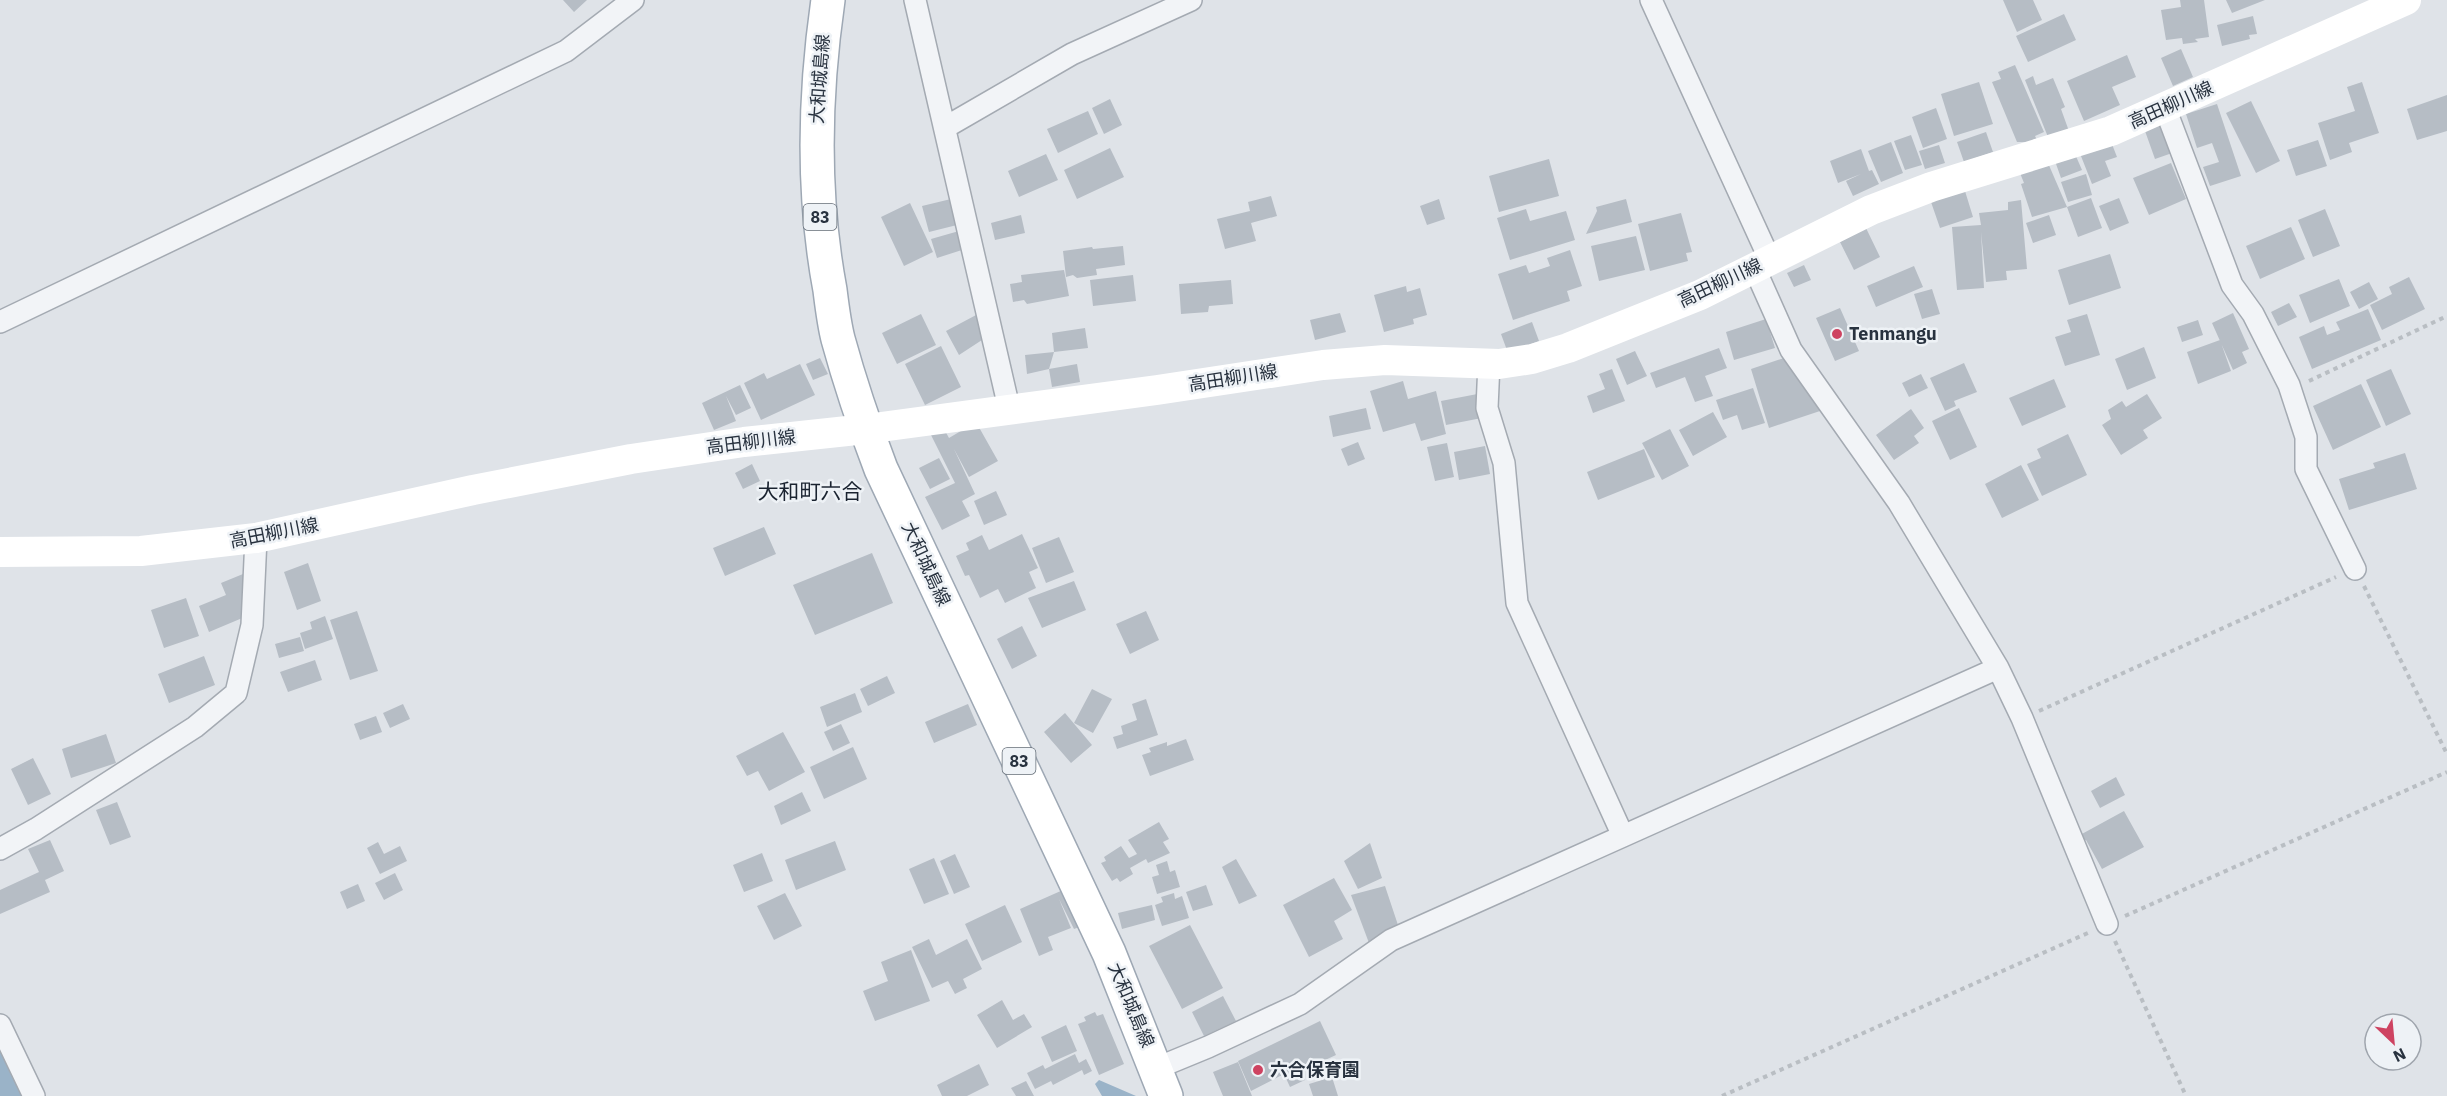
<svg xmlns="http://www.w3.org/2000/svg" width="2447" height="1096" font-family="'IBM Plex Sans','Noto Sans JP',sans-serif">
	<rect width="100%" height="100%" fill="#dfe3e8"/>
	<path fill="#9ab3c8" d="M0,1048L23,1096H0Z
		M1099,1080L1136,1096H1102L1095,1084Z"/>
	<path fill="#b6bdc5" d="M563,0H587L574,12Z
		M2003,0H2033L2042,20L2017,32Z
		M2180,0H2204L2209,37L2195,39L2198,42L2183,44L2182,38L2166,40L2161,10L2181,7Z
		M2226,0H2265L2232,13Z
		M2064,14L2076,40L2028,62L2016,36Z
		M2253,16L2257,34L2249,35L2250,39L2222,46L2217,25Z
		M2181,49L2193,77L2173,86L2161,58Z
		M2127,55L2136,77L2112,87L2120,105L2084,121L2067,81Z
		M2015,65L2044,132L2035,136L2038,142H2017L1992,82L2001,79L1998,72Z
		M2033,76L2036,85L2053,78L2065,107L2061,109L2070,134L2050,142L2025,80Z
		M1979,82L1993,124L1954,136L1941,94Z
		M2362,82L2379,133L2349,143L2352,152L2330,160L2318,123L2355,111L2347,87Z
		M2447,95V131L2417,140L2407,109Z
		M1110,99L1122,125L1104,134L1092,108Z
		M2251,101L2280,161L2256,173L2226,113Z
		M2217,104L2241,176L2210,186L2203,167L2219,162L2212,143L2197,148L2186,114Z
		M1936,108L1947,139L1923,148L1912,117Z
		M1088,111L1098,134L1058,153L1047,129Z
		M2164,123L2175,152L2155,159L2145,131Z
		M1986,132L1993,152L1964,162L1957,142Z
		M1911,135L1922,165L1905,170L1894,141Z
		M2110,139L2117,157L2105,161L2111,176L2092,184L2079,151Z
		M2318,140L2327,166L2296,176L2287,150Z
		M1891,142L1903,173L1881,182L1868,151Z
		M1939,145L1945,163L1925,169L1919,151Z
		M1110,148L1124,177L1077,199L1064,170Z
		M1861,149L1869,171L1872,170L1879,184L1853,196L1846,181L1861,174L1838,183L1830,161Z
		M1046,154L1058,180L1019,197L1008,171Z
		M2075,154L2082,170L2061,178L2055,161Z
		M1549,159L1559,196L1499,212L1489,176Z
		M2048,163L2067,207L2032,217L2021,184L2024,183L2020,173Z
		M2171,163L2186,199L2149,215L2133,178Z
		M2086,174L2092,195L2068,202L2061,182Z
		M1965,191L1973,217L1940,228L1931,202Z
		M1271,196L1277,216L1251,223L1256,241L1225,249L1217,219L1250,211L1248,202Z
		M2091,198L2102,228L2078,237L2067,207Z
		M2119,198L2129,223L2110,231L2099,206Z
		M951,199L957,225L929,232L922,206Z
		M1439,199L1445,219L1427,225L1420,206Z
		M1626,199L1632,222L1586,234L1597,211L1596,207Z
		M2021,200L2027,269L2006,271L2007,280L1986,282L1981,232L1984,288L1957,290L1952,227L1981,225L1979,213L2008,210V202Z
		M910,203L933,252L904,266L881,217Z
		M1526,209L1530,221L1566,211L1575,240L1510,260L1497,218Z
		M2325,209L2340,246L2313,257L2298,220Z
		M1681,213L1692,252L1686,253L1688,261L1650,271L1638,224Z
		M1021,215L1025,233L995,240L991,223Z
		M2049,215L2056,235L2033,243L2026,223Z
		M2291,227L2305,259L2260,279L2246,246Z
		M1866,228L1880,257L1854,270L1840,242Z
		M959,231L965,249L937,258L931,239Z
		M1636,236L1645,270L1599,281L1591,246Z
		M1123,246L1125,265L1096,269L1097,275L1077,278L1073,275L1066,277L1063,251L1092,247L1093,249Z
		M1570,250L1582,286L1567,291L1570,301L1513,320L1498,274L1526,265L1529,273L1550,266L1547,258Z
		M2110,254L2121,288L2069,305L2058,270Z
		M1804,265L1811,280L1794,287L1787,273Z
		M1914,266L1923,287L1876,307L1867,286Z
		M1064,270L1069,296L1027,304L1024,300L1013,302L1010,284L1022,282L1021,275Z
		M1133,275L1136,301L1093,306L1090,280Z
		M2409,277L2425,309L2382,330L2370,305L2392,294L2389,287Z
		M2339,279L2350,306L2310,323L2299,295Z
		M1231,280L1233,304L1209,306L1208,312L1181,314L1179,284Z
		M2369,282L2378,299L2359,309L2350,292Z
		M1406,286L1407,292L1420,288L1427,315L1413,319L1414,324L1384,332L1374,295Z
		M1932,289L1940,314L1922,319L1914,294Z
		M2289,303L2297,317L2278,326L2271,312Z
		M1840,308L1859,351L1835,361L1816,318Z
		M2368,309L2381,340L2312,369L2299,337L2324,326L2327,335L2340,330L2336,322Z
		M1340,313L1346,332L1315,340L1310,320Z
		M2233,313L2249,349L2242,352L2247,363L2233,370L2212,323Z
		M921,314L936,345L897,364L882,333Z
		M978,314L982,340L959,355L946,331Z
		M2087,314L2100,355L2065,366L2055,337L2071,332L2067,320Z
		M1766,319L1775,348L1734,360L1726,332Z
		M2198,320L2203,335L2182,342L2177,327Z
		M1532,322L1539,341L1508,353L1501,334Z
		M1085,328L1088,348L1054,352L1052,333Z
		M2220,340L2231,371L2198,384L2187,352Z
		M941,346L961,387L925,405L905,364Z
		M2144,347L2156,378L2127,390L2115,359Z
		M1719,348L1727,368L1705,376L1713,396L1695,402L1685,377L1656,388L1650,373Z
		M1635,351L1647,376L1627,385L1616,359Z
		M1054,352L1049,369L1027,374L1025,355Z
		M1796,354L1823,410L1769,428L1751,369Z
		M820,358L828,374L813,380L806,364Z
		M1964,363L1977,392L1954,401L1956,406L1945,411L1930,378Z
		M800,364L815,395L761,420L744,383L764,373L767,379Z
		M1077,364L1080,382L1052,387L1049,369Z
		M1612,369L1625,401L1593,413L1587,396L1605,389L1599,374Z
		M2391,369L2411,414L2386,426L2366,380Z
		M1921,374L1928,388L1909,397L1902,383Z
		M2054,379L2066,407L2022,426L2009,398Z
		M1403,381L1408,399L1436,391L1446,434L1421,441L1415,423L1383,432L1370,391Z
		M2361,384L2381,427L2333,450L2313,406Z
		M740,385L751,408L736,415L726,396L736,421L714,430L702,403Z
		M1753,388L1765,423L1742,430L1737,415L1723,420L1716,400Z
		M1493,391L1497,415L1446,425L1441,401Z
		M2147,394L2162,418L2143,430L2148,438L2121,455L2102,425L2111,419L2108,410L2122,401L2126,407Z
		M1366,408L1371,429L1333,437L1329,416Z
		M1959,408L1977,447L1950,460L1932,421Z
		M1911,409L1924,428L1914,436L1919,443L1894,460L1876,435Z
		M1713,412L1727,437L1693,456L1679,430Z
		M976,422L998,461L969,477L954,449L975,494L962,501L970,516L942,530L925,497L955,483L930,433L943,427L949,438Z
		M1670,429L1689,466L1662,480L1642,443Z
		M2068,434L2087,475L2042,496L2027,464L2041,458L2037,449Z
		M1358,442L1365,459L1348,466L1341,449Z
		M1447,443L1454,477L1435,481L1427,447Z
		M1485,446L1490,474L1459,480L1454,452Z
		M1644,449L1655,477L1598,500L1587,472Z
		M2405,453L2417,489L2349,510L2339,479L2375,468L2373,463Z
		M939,458L950,479L930,489L919,468Z
		M752,464L760,481L743,489L735,473Z
		M2021,465L2039,500L2002,518L1985,484Z
		M996,491L1007,515L984,525L974,501Z
		M764,527L776,554L725,576L713,548Z
		M1022,534L1038,568L1029,572L1036,588L1005,603L998,589L980,598L969,575L965,576L956,556L969,550L966,543L982,535L989,550Z
		M1059,537L1074,572L1046,583L1032,548Z
		M872,553L893,603L815,635L793,585Z
		M308,563L321,601L297,610L284,572Z
		M243,574L259,611L209,632L199,606L226,595L221,583Z
		M1074,581L1086,610L1042,628L1028,598Z
		M186,598L199,636L164,648L151,610Z
		M357,611L378,671L350,680L330,620Z
		M1146,611L1159,640L1130,654L1116,624Z
		M325,616L333,639L305,649L300,633L312,629L310,622Z
		M1022,626L1037,656L1012,669L997,639Z
		M300,637L304,651L279,658L275,644Z
		M204,656L215,685L169,703L158,674Z
		M315,660L322,680L288,692L280,672Z
		M887,676L895,693L868,706L860,689Z
		M1092,689L1112,699L1093,733L1074,723Z
		M855,693L862,712L827,727L820,707Z
		M1146,699L1158,735L1117,749L1113,737L1123,734L1121,726L1137,720L1132,704Z
		M403,704L410,719L390,728L383,713Z
		M968,704L977,725L934,743L925,722Z
		M1065,713L1092,745L1071,763L1044,732Z
		M376,716L382,732L360,740L354,724Z
		M841,724L850,743L833,751L824,732Z
		M783,732L805,772L769,791L758,771L747,776L736,756Z
		M106,734L116,763L71,778L62,749Z
		M1186,739L1194,760L1150,776L1142,755L1151,752L1149,748L1167,742V746Z
		M853,747L867,779L824,799L810,767Z
		M33,758L51,794L28,805L11,769Z
		M2116,777L2125,795L2100,808L2091,791Z
		M802,792L811,811L781,825L774,806Z
		M117,802L131,837L110,845L96,810Z
		M2124,811L2144,847L2102,869L2086,840L2083,841L2080,835Z
		M1159,822L1169,839L1163,842L1170,853L1148,863L1146,859L1130,868L1133,874L1120,882L1117,878L1112,881L1101,863L1106,861L1104,857L1121,846L1129,858L1137,854L1128,840Z
		M50,840L64,871L45,880L50,892L0,914V890L39,872L28,849Z
		M835,841L846,870L796,890L785,860Z
		M378,842L384,854L400,846L407,861L380,874L367,848Z
		M1370,843L1382,878L1358,889L1344,861Z
		M762,853L773,881L744,892L733,865Z
		M955,854L970,887L954,894L940,861Z
		M934,858L949,894L924,904L909,869Z
		M1236,859L1257,896L1239,904L1222,867Z
		M1167,861L1170,872L1175,870L1180,887L1157,894L1152,877L1159,875L1156,865Z
		M395,873L403,890L384,900L375,883Z
		M1334,878L1352,910L1334,921L1343,939L1309,957L1283,905Z
		M358,884L365,901L347,909L340,892Z
		M1206,885L1213,905L1193,911L1186,892Z
		M1072,886L1090,923L1074,929L1059,899L1071,928L1048,937L1053,950L1039,956L1020,909Z
		M1385,886L1400,931L1369,943L1351,895Z
		M785,893L802,926L774,940L757,906Z
		M1174,893L1175,899L1182,896L1189,918L1162,926L1155,905L1163,902L1161,897Z
		M1005,905L1022,942L982,961L965,924Z
		M1152,905L1155,920L1122,929L1118,913Z
		M1190,925L1223,988L1182,1009L1149,946Z
		M929,939L936,955L967,939L982,969L963,979L967,988L955,994L948,981L932,988L912,947Z
		M911,950L930,1001L875,1021L863,991L888,981L881,962Z
		M1223,996L1236,1021L1204,1036L1192,1012Z
		M1002,1000L1013,1020L1024,1014L1032,1027L997,1048L977,1015Z
		M1095,1012L1097,1016L1103,1014L1124,1064L1099,1075L1078,1024L1086,1021L1084,1017Z
		M1320,1021L1336,1055L1301,1071L1305,1080L1290,1087L1284,1074L1251,1091L1238,1061Z
		M1066,1025L1077,1051L1052,1062L1041,1037Z
		M1075,1054L1079,1063L1086,1059L1092,1071L1084,1075L1082,1070L1053,1085L1051,1081L1035,1089L1027,1073L1043,1065L1045,1069Z
		M1238,1062L1252,1096H1223L1213,1072Z
		M979,1064L989,1085L967,1096H942L937,1085Z
		M1332,1077L1338,1096H1313L1309,1084Z
		M1026,1081L1034,1096H1016L1011,1088Z"/>
	<g fill="none" stroke-linecap="round" stroke-linejoin="round">
		<g stroke="#a4aab2" stroke-width="24">
			<path id="minor" d="M915,0L1009,408
				M1651,0L1770,260
				M2165,108L2232,285L2253,314L2289,385L2306,437V469L2355,569
				M946,127L1072,54L1191,0
				M1754,267L1791,350L1899,503L1998,668L2022,718L2107,924
				M0,322L566,51L633,0
				M1489,363L1487,408L1504,463L1517,603L1623,836
				M0,849L36,829L195,727L236,693L252,625L256,538
				M0,1025L34,1096
				M1157,1068L1208,1047L1300,1004L1391,940L1998,668"/>
		</g>
		<g stroke="#9ea8b4" stroke-width="36">
			<path id="primary" d="M828,0C814,97 812,194 830,290C832,306 834,323 838,339C850,383 865,427 881,469L1109,953L1166,1096"/>
		</g>
		<path stroke="#b9bec3" stroke-width="4" stroke-dasharray="4.5 4.5" stroke-linecap="butt" d="M2309,381L2447,316
			M2364,586L2447,754
			M2039,711L2336,577
			M2125,916L2447,772
			M2115,941L2186,1096
			M1722,1096L2090,932"/>
		<use href="#minor" stroke="#f2f4f7" stroke-width="21"/>
		<path stroke="#fff" stroke-width="30" d="M0,552L141,551L256,538L473,490L631,459L744,442L866,429L1157,390L1323,365L1385,360L1499,364L1532,359L1568,348L1700,295L1871,210L1931,187L2111,131L2406,0"/>
		<use href="#primary" stroke="#fff" stroke-width="33"/>
	</g>
	<g fill="#ce4361" stroke="#eef2f6" stroke-width="2">
		<circle cx="1837" cy="334" r="6"/>
		<circle cx="1258" cy="1070" r="6"/>
	</g>
	<g text-anchor="middle" stroke-width="5" stroke-linejoin="round" paint-order="stroke">
		<g fill="#eef2f6" stroke="#636c76" stroke-width="1.5">
			<rect x="803.5" y="204" width="33" height="26" rx="4.5"/>
			<rect x="1002.5" y="748" width="33" height="26" rx="4.5"/>
		</g>
		<g font-size="16" font-weight="bold" fill="#28323f">
			<text x="820" y="223">83</text>
			<text x="1019" y="767">83</text>
		</g>
		<g font-size="18" fill="#28323f" stroke="#eef2f6">
			<text transform="translate(820 79) rotate(-86)" y="6">大和城島線</text>
			<text transform="translate(2171 105) rotate(-24)" y="6">高田柳川線</text>
			<text transform="translate(1720 283) rotate(-25)" y="6">高田柳川線</text>
			<text transform="translate(1233 378) rotate(-9)" y="6">高田柳川線</text>
			<text transform="translate(751 442) rotate(-7)" y="6">高田柳川線</text>
			<text transform="translate(274 533) rotate(-11)" y="6">高田柳川線</text>
			<text transform="translate(926 564) rotate(65)" y="6">大和城島線</text>
			<text transform="translate(1131 1005) rotate(67)" y="6">大和城島線</text>
		</g>
		<g font-size="18" font-weight="bold" fill="#28323f" stroke="#eef2f6" text-anchor="start">
			<text x="1849" y="340">Tenmangu</text>
			<text x="1270" y="1076">六合保育園</text>
		</g>
		<g font-size="21" fill="#1a2330" stroke="#eef2f6">
			<text x="810" y="499">大和町六合</text>
		</g>
	</g>
	<g transform="translate(2393 1042) rotate(154)"><circle r="28" fill="#eef2f6" stroke="#9fa5ad" stroke-width="1.5"/>
	<path d="M0-4.5L10 22L0 15L-10 22Z" fill="#ce4361"/>
	<text y="-9" font-size="16" font-weight="bold" text-anchor="middle" fill="#28323f">N</text>
	</g>
</svg>
